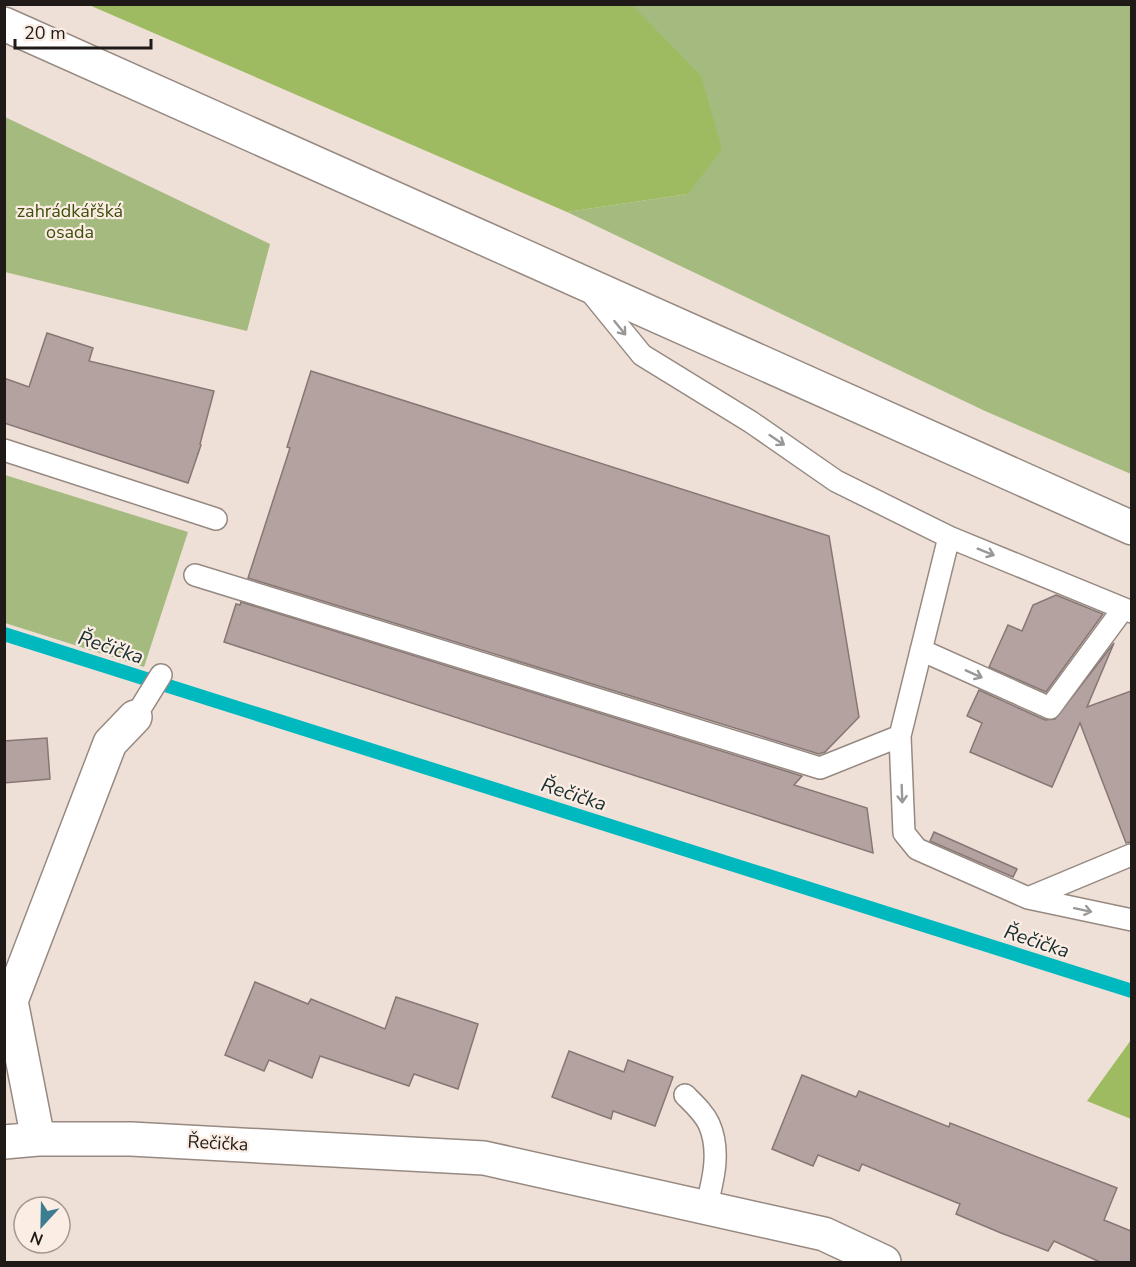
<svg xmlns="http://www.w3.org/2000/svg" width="1136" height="1267" font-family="'Nunito Sans',sans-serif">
	<rect width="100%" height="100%" fill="#eee0d7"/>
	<path fill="#a5ba7e" d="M632,5H1131V474L985,411L567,212L688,194Z
		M5,117L270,244L247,331L5,272Z
		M5,475L188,532L144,667L5,623Z"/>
	<path fill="#9fbb61" d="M89,5H632L701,76L722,149L688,194L567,212Z
		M1131,1040V1119L1087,1101Z"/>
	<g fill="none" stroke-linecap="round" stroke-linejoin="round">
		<path stroke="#00b9bf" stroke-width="14" d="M4,634L1132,991"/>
	</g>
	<path fill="#b3a2a0" stroke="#867775" stroke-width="1.5" d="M47,333L93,348L89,361L214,391L200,444L201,445L188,483L4,423V378L29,387Z
		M311,371L829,536L859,717L825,752L819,754L248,578L290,448L287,447Z
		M1056,595L1103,614L1046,692L989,667L1008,625L1022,631L1033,605Z
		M241,602L802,776L794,785L867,808L873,853L224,642L236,604L240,605Z
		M1114,643L1087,707L1131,691V842L1126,843L1080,723L1052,787L970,752L982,723L967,716L979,690L1045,720L1055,719Z
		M47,738L50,779L4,783V741Z
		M934,832L1017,869L1013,877L930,841Z
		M255,982L308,1004L311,999L385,1029L396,997L478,1024L458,1089L414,1074L409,1086L320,1056L312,1078L269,1060L264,1071L225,1055Z
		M569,1051L624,1072L628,1060L673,1077L655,1126L613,1111L611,1119L552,1097Z
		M802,1075L856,1097L859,1091L949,1127L950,1123L1117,1188L1104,1220L1131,1231V1263H1102L1054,1241L1048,1251L1001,1233L956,1214L960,1204L862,1164L859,1171L818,1155L813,1166L772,1149Z"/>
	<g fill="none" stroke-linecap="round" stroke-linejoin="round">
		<g stroke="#968981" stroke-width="24">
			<path id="service" d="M589,290L642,355L751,422L836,481L949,537L1132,612
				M4,450L216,519
				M949,537L900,736L904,833L917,849L1028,898L1132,920
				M195,575L820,768L900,736
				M921,650L1050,708L1123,609
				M135,717L161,675
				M1028,898L1131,855
				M685,1095C694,1104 704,1113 709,1124C721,1151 713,1181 706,1208"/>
		</g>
		<g stroke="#968981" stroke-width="36">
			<path id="minor" d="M38,1139L11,1001L110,743L135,717
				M4,1142L38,1139H131L484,1158L824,1234L884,1262"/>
		</g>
		<g stroke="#968981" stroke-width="36">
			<path id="primary" d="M4,24L1132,528"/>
		</g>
		<use href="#service" stroke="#fff" stroke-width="21"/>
		<use href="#minor" stroke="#fff" stroke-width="33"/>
		<use href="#primary" stroke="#fff" stroke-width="33"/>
	</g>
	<defs><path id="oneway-shaft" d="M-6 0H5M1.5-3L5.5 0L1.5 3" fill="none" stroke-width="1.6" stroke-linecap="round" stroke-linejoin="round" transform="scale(1.5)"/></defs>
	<g stroke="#9a9897">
		<use href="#oneway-shaft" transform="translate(620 328) rotate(51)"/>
		<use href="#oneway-shaft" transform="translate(777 440) rotate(34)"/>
		<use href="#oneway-shaft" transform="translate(986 552) rotate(22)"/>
		<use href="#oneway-shaft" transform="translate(974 674) rotate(24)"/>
		<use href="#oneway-shaft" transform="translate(902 794) rotate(88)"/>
		<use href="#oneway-shaft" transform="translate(1083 910) rotate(12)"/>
	</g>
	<g text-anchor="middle" stroke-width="4.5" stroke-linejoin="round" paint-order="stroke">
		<g font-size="18" fill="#3e4f0c" stroke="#fbede4">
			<text x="70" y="217">zahrádkářšká<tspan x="70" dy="21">osada</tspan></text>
		</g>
		<g font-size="18" fill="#1f1a17" stroke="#fbede4">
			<text transform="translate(218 1143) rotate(3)" y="6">Řečička</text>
		</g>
		<g font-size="20" font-style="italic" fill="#162e2f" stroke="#fbede4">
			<text transform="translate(111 647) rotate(18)" y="7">Řečička</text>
			<text transform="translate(574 794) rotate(18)" y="7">Řečička</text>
			<text transform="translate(1037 941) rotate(18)" y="7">Řečička</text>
		</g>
	</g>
	<rect width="1136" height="1267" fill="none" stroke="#1f1a17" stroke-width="12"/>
	<g transform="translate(42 1225) rotate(202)"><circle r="28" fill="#fbede4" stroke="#a39992" stroke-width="1.5"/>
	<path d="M0-4.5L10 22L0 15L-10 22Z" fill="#3d7d91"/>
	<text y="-9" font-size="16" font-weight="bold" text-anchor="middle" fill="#1f1a17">N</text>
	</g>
	<path d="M15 39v9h136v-9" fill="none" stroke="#1f1a17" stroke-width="3"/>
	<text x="24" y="39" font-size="18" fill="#1f1a17" stroke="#fbede4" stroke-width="4.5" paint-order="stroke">20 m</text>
</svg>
